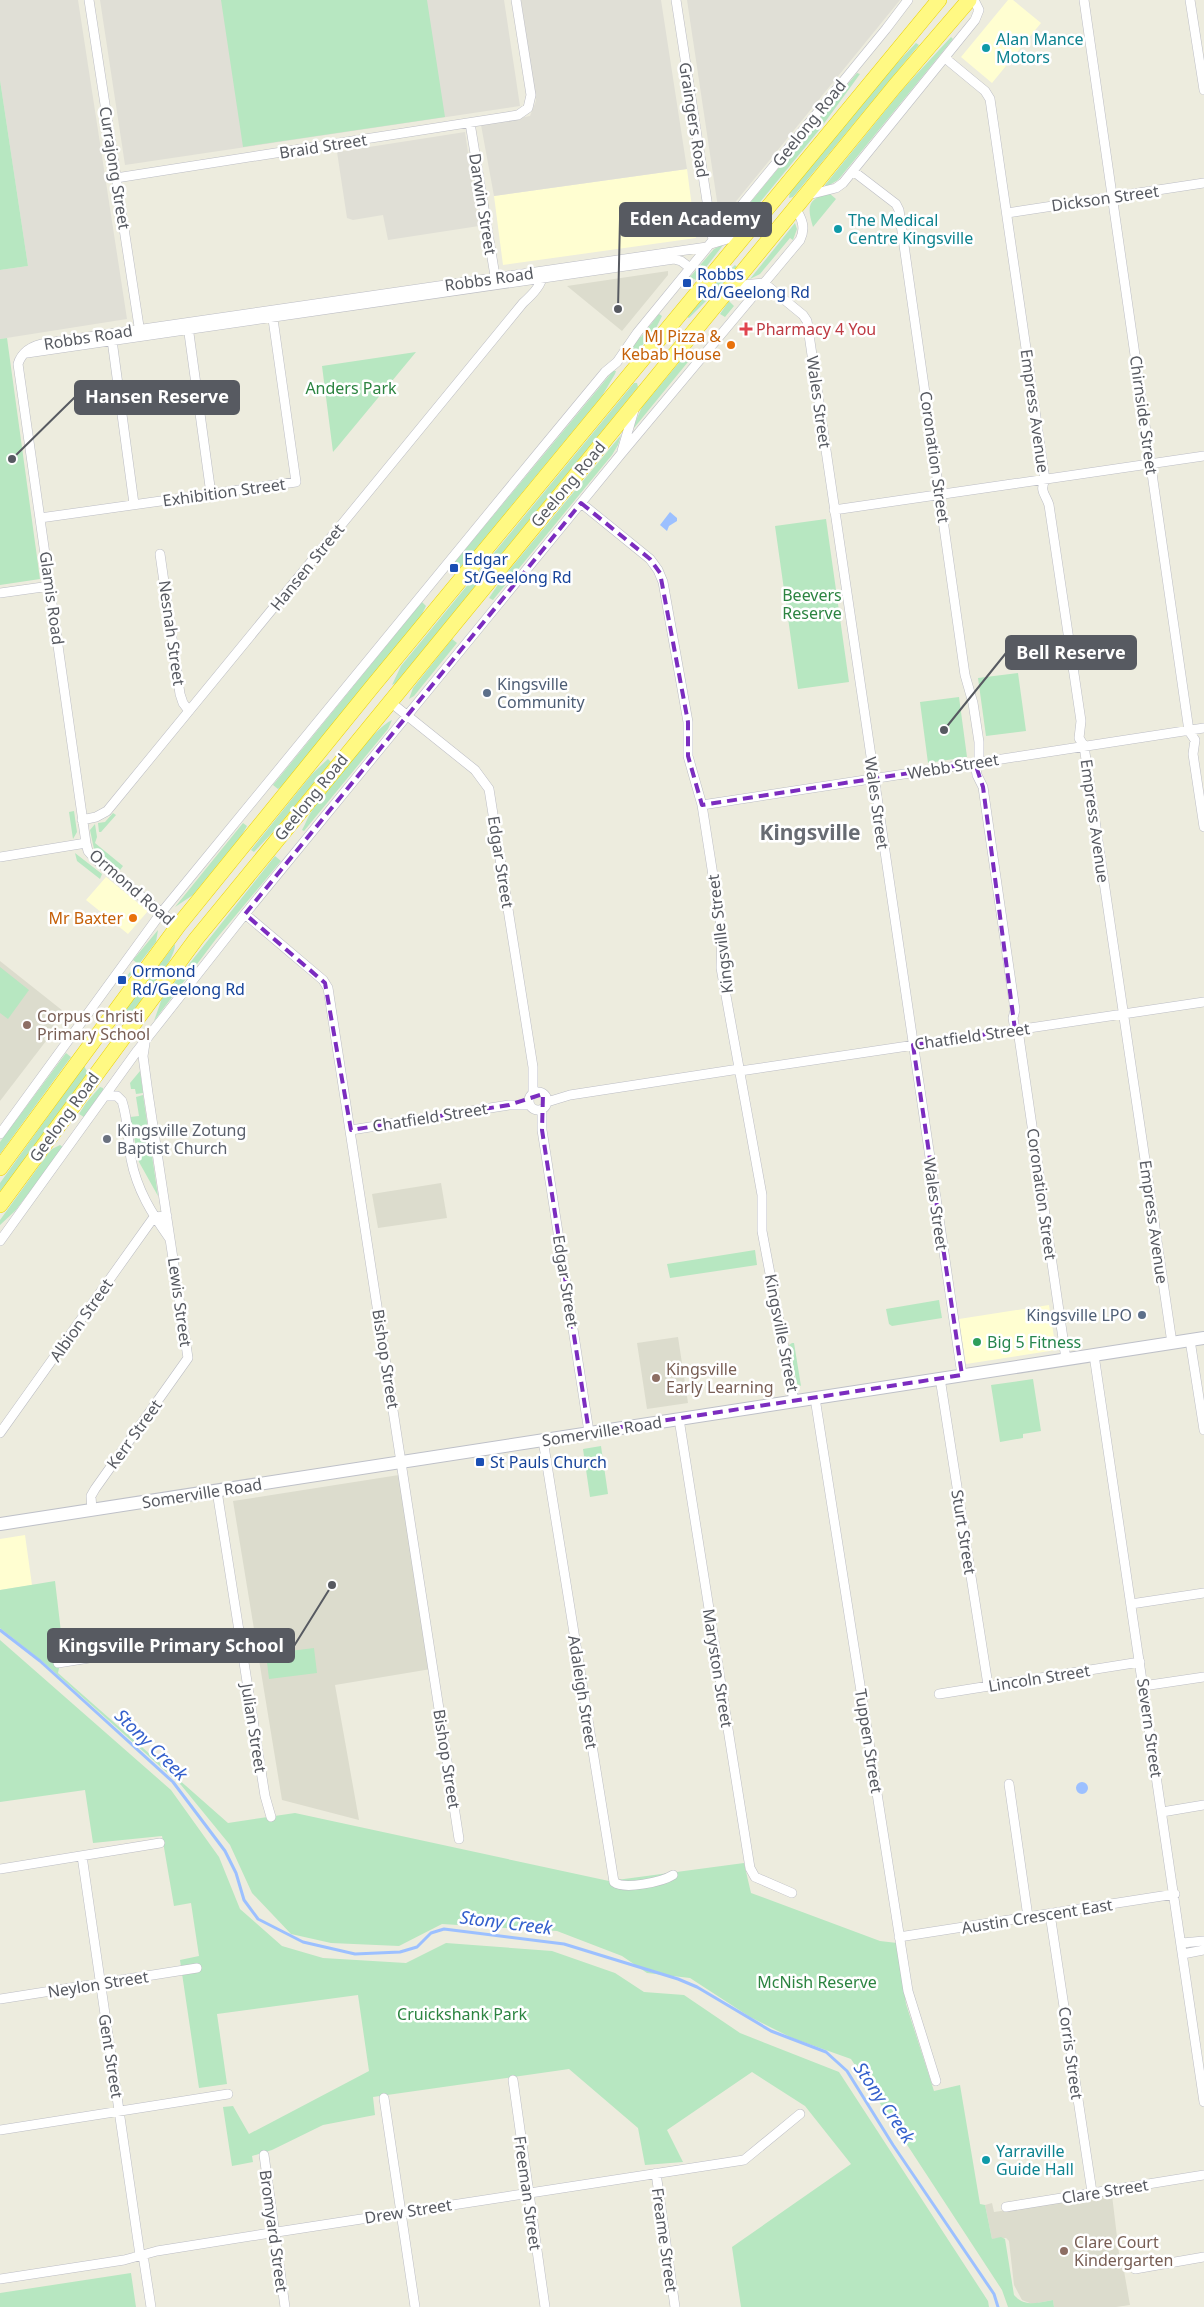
<svg xmlns="http://www.w3.org/2000/svg" width="1204" height="2307" font-family="'Noto Sans',sans-serif">
	<rect width="100%" height="100%" fill="#edecde"/>
	<path fill="#fffed1" d="M1008,0H1013L1041,23L992,83L961,57Z
		M687,169L696,238L503,265L494,196Z
		M106,877L148,911L128,934L86,900Z
		M1049,1305L1056,1350L966,1364L959,1319Z
		M25,1535L32,1585L0,1590V1539Z"/>
	<path fill="#e0dfd6" d="M0,0H78L127,319L0,339V270L28,266L0,80Z
		M100,0H504L520,106L125,165Z
		M521,0H661L687,169L494,196L481,125L530,116L536,101Z
		M687,0H900L720,221Z
		M465,132L479,226L388,240L383,215L353,220L347,218L337,152Z"/>
	<path fill="#dcdccd" d="M668,271V275L622,331L567,286Z
		M0,961L63,1011L44,1039L46,1041L0,1101Z
		M441,1183L447,1218L378,1228L372,1194Z
		M678,1337L688,1403L647,1409L637,1343Z
		M399,1475L431,1669L335,1685L359,1820L282,1800L233,1501Z
		M1112,2195L1120,2262L1124,2271L1130,2305L1116,2307H1054L1053,2300L1032,2304L1022,2300L1014,2285L1009,2241L1006,2238L992,2239L985,2205L992,2203L994,2212Z"/>
	<path fill="#b7e7c1" d="M221,0H427L445,117L243,147Z
		M951,37L953,39L838,180L826,187L825,185L902,90Z
		M916,43L919,45L793,197L789,198L790,191L883,78Z
		M857,73L860,74L820,129L747,218L734,229L731,226Z
		M0,80L28,266L0,270Z
		M829,193L836,199L813,227C807,207 807,199 829,193Z
		M795,223L797,229L793,240L790,238L760,274L750,279Z
		M724,244L696,280L690,277L714,249Z
		M735,265L737,267L719,288L715,284Z
		M707,293L711,296L689,318L687,317Z
		M729,301L734,306L725,317L720,314Z
		M659,314L662,316L655,330L630,360L632,347L638,336L641,337Z
		M7,338L40,579L0,585V339Z
		M416,352L339,445L333,452L322,366Z
		M687,353L692,357L634,428L633,427L642,407Z
		M613,371H616L615,374L602,396L460,568L454,563Z
		M634,383H637L638,387L396,683L392,685L401,666Z
		M621,435L618,445L612,455L493,600L489,598L501,580Z
		M826,519L849,682L798,689L775,526Z
		M422,602L426,606L421,616L281,787L278,789L273,785Z
		M452,639L457,643L414,696L409,699L413,688Z
		M1018,673L1026,731L986,736L978,678Z
		M959,697L967,757L928,763L920,702Z
		M392,720L388,729L304,831L302,830C306,823 308,816 313,809C326,790 374,728 392,720Z
		M328,759L331,762L273,832L254,852L251,850L312,774Z
		M74,811L77,832L73,839L69,812Z
		M113,813L116,815L101,832H99L98,823L105,822Z
		M243,823L247,826L242,835L193,895L175,907Z
		M95,824L97,837L95,843L123,866L120,870L94,849L90,830Z
		M75,853L102,874L100,879L77,861Z
		M275,856L281,861L216,939L154,1021L162,998Z
		M158,930L156,942L129,977L127,976L137,963L133,960Z
		M175,944C176,961 137,1005 125,1021L121,1020L120,1017Z
		M0,967L29,990L8,1019L0,1013Z
		M66,1053L71,1057L0,1154V1142Z
		M84,1066L88,1073L0,1193V1183Z
		M140,1071L143,1093L136,1094L135,1089H131L130,1083Z
		M100,1087L103,1088V1090L84,1117L79,1114L86,1103Z
		M143,1095L158,1196L139,1162L130,1117L139,1116L136,1097Z
		M60,1145L63,1147L61,1151L15,1211L0,1225V1220L47,1155L52,1149Z
		M755,1250L757,1265L670,1278L667,1264Z
		M939,1300L942,1318L892,1326L889,1324L886,1309Z
		M792,1343H794L801,1386L797,1384L789,1345Z
		M1033,1379L1041,1431L1023,1434V1438L1000,1442L991,1385Z
		M601,1446L608,1494L590,1497L583,1449Z
		M55,1581L63,1649L58,1673L228,1823L295,1813L609,1881L744,1863L751,1893L880,1941L897,1943L906,2004L934,2091L960,2085L980,2204L985,2205L992,2239L1001,2237L1005,2239L1014,2295C1024,2307 1039,2303 1053,2300L1054,2307H1008L1002,2290L851,2059L792,2038L750,2017L690,1978L647,1973L622,1956L557,1931L442,1924L399,1946L331,1943L291,1934L252,1893L230,1845L181,1785L43,1662L0,1628V1590Z
		M0,1640L171,1790L219,1857L240,1909L282,1946L323,1958L406,1963L446,1943L552,1951L615,1973L644,1992L684,1995L740,2033L839,2072L988,2301L989,2307H741L732,2247L851,2164L805,2106L752,2072L667,2130L683,2162L645,2165L638,2128L569,2069L373,2097L375,2115L323,2125L272,2150L252,2156L253,2162L232,2166L223,2107L233,2106L249,2134L369,2071L358,1995L217,2014L227,2084L199,2088L180,1960L199,1956L191,1903L174,1906L162,1836L93,1843L85,1790L0,1802Z
		M314,1648L317,1673L269,1679L266,1654Z
		M131,2273L136,2307H0V2293Z"/>
	<path fill="#9cc0ff" d="M670,512L677,518V521L669,526L667,531L660,525Z
		M1076 1788a6 6 0 1 1 12 0a6 6 0 1 1-12 0Z"/>
	<g fill="none" stroke-linecap="round" stroke-linejoin="round">
		<path stroke="#9cc0ff" stroke-width="3" d="M0,1630L40,1661L173,1782L225,1851L236,1873L244,1900L258,1919L303,1942L355,1954L400,1952L417,1947L431,1933L444,1929L564,1944L678,1979L697,1987L771,2031L826,2052L847,2071L893,2145L994,2294L998,2307"/>
		<g stroke="#bcbdc4" stroke-width="10">
			<path id="street" d="M89,0L140,333
				M676,0L713,240
				M1084,0L1189,731L1195,740L1193,754L1204,827
				M1190,0L1204,90
				M945,58L985,91L990,99L1045,480C1039,491 1046,495 1049,505L1081,721L1079,738L1084,746L1172,1343
				M470,123L496,282
				M853,171L896,204L899,210L965,675L973,703L979,742V762
				M116,178L518,115L528,108L531,95L516,0
				M808,195L836,188L843,183L975,20L979,10L974,0
				M1007,213L1204,183
				M711,244L744,234
				M732,286L764,283L803,315L807,321L962,1375
				M188,326L211,494
				M112,340L134,504
				M27,353L674,259L681,261L689,267
				M622,451L634,410
				M581,503L650,559L658,570L663,582L688,722V756L702,805L722,933L721,968L762,1195V1231L794,1401
				M834,510L1204,456
				M40,518L296,482L272,312
				M160,554L180,694L183,703L189,711
				M0,593L50,586
				M389,701L475,770L489,789L533,1067V1093
				M975,763L977,775L983,787L1015,1010L1013,1018L1015,1030
				M702,805L1204,728
				M82,820L96,817L107,811L523,303C533,294 542,285 544,271
				M86,843L18,364C22,351 34,345 47,343L707,247
				M0,857L86,843L88,851L95,859L178,926
				M245,914L323,980L328,988L459,1839
				M1018,1030L1066,1359
				M740,1071L1204,1002
				M529 1101a9 9 0 1 1 18 0a9 9 0 1 1-18 0Z
				M106,1096H117L122,1101C128,1119 128,1140 131,1159C137,1190 152,1214 170,1239
				M547,1102L570,1095L739,1069
				M542,1109V1130L546,1155L589,1432
				M351,1130L509,1105H529
				M0,1134L161,913L543,447L605,372L617,362L637,333L886,29L908,0
				M0,1241L137,1051L245,914L621,454L800,240C806,228 802,218 795,208
				M1190,1340L1204,1430
				M1094,1355L1204,2102
				M940,1378L988,1685
				M815,1398L908,1991L936,2081
				M679,1419L750,1868L755,1877L792,1893
				M0,1433L154,1217L167,1216
				M543,1440L614,1882C624,1890 662,1882 673,1875
				M217,1491L265,1796L271,1817
				M92,1510L91,1496L95,1489L188,1358L148,1093L143,1056L145,1043
				M1131,1604L1204,1593
				M58,1663L239,1634
				M1143,1686L1204,1677
				M939,1694L1140,1662
				M1009,1784L1028,1917
				M1162,1812L1204,1805
				M82,1856L140,2255
				M0,1869L160,1843
				M1050,1914L1092,2192
				M899,1937L1175,1894
				M1182,1943L1204,1941
				M1183,1954L1204,1950
				M0,1999L197,1968
				M513,2080L545,2307
				M384,2098L415,2307
				M0,2130L228,2094
				M264,2155L285,2307
				M656,2173L675,2307
				M1006,2207L1204,2175
				M143,2255L151,2307
				M1135,2269L1204,2257
				M0,2279L124,2260L157,2251L264,2234L744,2160L800,2114"/>
		</g>
		<g stroke="#bec0c8" stroke-width="14">
			<path id="secondary" d="M0,1524L1204,1338"/>
		</g>
		<g stroke="#ebd100" stroke-width="16">
			<path id="highway" d="M0,1168L178,926L372,687L939,0
				M0,1205L196,939L895,86L969,0"/>
		</g>
		<use href="#street" stroke="#fff" stroke-width="9"/>
		<use href="#secondary" stroke="#fff" stroke-width="12"/>
		<use href="#highway" stroke="#fff983" stroke-width="15"/>
	</g>
	<path fill="none" stroke="#7b2cbf" stroke-width="4" stroke-dasharray="10 6" stroke-linejoin="round" d="M581,503L650,559L660,573L688,722V756L702,805L975,763L983,787L1015,1030L913,1045L962,1375L589,1432L542,1130L543,1094L509,1105L351,1130L325,983L245,914Z"/>
	<g fill="#0f9aa8" stroke="#fff" stroke-width="2">
		<circle cx="986" cy="48" r="5"/>
		<circle cx="838" cy="229" r="5"/>
		<circle cx="986" cy="2160" r="5"/>
	</g>
	<g fill="#1a4fb4" stroke="#fff" stroke-width="2">
		<rect x="682" y="278" width="10" height="10" rx="2.5"/>
		<rect x="449" y="563" width="10" height="10" rx="2.5"/>
		<rect x="117" y="975" width="10" height="10" rx="2.5"/>
		<rect x="475" y="1457" width="10" height="10" rx="2.5"/>
	</g>
	<path fill="#e0444e" stroke="#fff" stroke-width="2" d="M743.5 321.5h5v5h5v5h-5v5h-5v-5h-5v-5h5z"/>
	<g fill="#e8710a" stroke="#fff" stroke-width="2">
		<circle cx="731" cy="345" r="5"/>
		<circle cx="133" cy="918" r="5"/>
	</g>
	<g fill="#5c6f8a" stroke="#fff" stroke-width="2">
		<circle cx="487" cy="693" r="5"/>
		<circle cx="1142" cy="1315" r="5"/>
	</g>
	<g fill="#8d6e63" stroke="#fff" stroke-width="2">
		<circle cx="27" cy="1025" r="5"/>
		<circle cx="656" cy="1378" r="5"/>
		<circle cx="1064" cy="2251" r="5"/>
	</g>
	<circle fill="#6b7280" stroke="#fff" stroke-width="2" cx="107" cy="1139" r="5"/>
	<circle fill="#2e9e5b" stroke="#fff" stroke-width="2" cx="977" cy="1342" r="5"/>
	<g text-anchor="middle" stroke-width="5" stroke-linejoin="round" paint-order="stroke">
		<g font-size="16" fill="#0d838f" stroke="#fff" text-anchor="start">
			<text x="996" y="45">Alan Mance<tspan x="996" dy="18">Motors</tspan></text>
			<text x="848" y="226">The Medical<tspan x="848" dy="18">Centre Kingsville</tspan></text>
			<text x="996" y="2157">Yarraville<tspan x="996" dy="18">Guide Hall</tspan></text>
		</g>
		<g font-size="16" fill="#575a61" stroke="#fff">
			<text transform="translate(694 120) rotate(81)" y="6">Graingers Road</text>
			<text transform="translate(809 123) rotate(-51)" y="6">Geelong Road</text>
			<text transform="translate(323 146) rotate(-9)" y="6">Braid Street</text>
			<text transform="translate(115 168) rotate(81)" y="6">Currajong Street</text>
			<text transform="translate(1105 198) rotate(-8)" y="6">Dickson Street</text>
			<text transform="translate(483 204) rotate(81)" y="6">Darwin Street</text>
			<text transform="translate(489 279) rotate(-8)" y="6">Robbs Road</text>
			<text transform="translate(88 337) rotate(-9)" y="6">Robbs Road</text>
			<text transform="translate(819 402) rotate(82)" y="6">Wales Street</text>
			<text transform="translate(1035 411) rotate(82)" y="6">Empress Avenue</text>
			<text transform="translate(1144 415) rotate(82)" y="6">Chirnside Street</text>
			<text transform="translate(935 457) rotate(82)" y="6">Coronation Street</text>
			<text transform="translate(568 484) rotate(-50)" y="6">Geelong Road</text>
			<text transform="translate(224 492) rotate(-8)" y="6">Exhibition Street</text>
			<text transform="translate(307 567) rotate(-51)" y="6">Hansen Street</text>
			<text transform="translate(52 598) rotate(82)" y="6">Glamis Road</text>
			<text transform="translate(172 633) rotate(82)" y="6">Nesnah Street</text>
			<text transform="translate(953 766) rotate(-9)" y="6">Webb Street</text>
			<text transform="translate(311 797) rotate(-51)" y="6">Geelong Road</text>
			<text transform="translate(877 803) rotate(82)" y="6">Wales Street</text>
			<text transform="translate(1095 821) rotate(82)" y="6">Empress Avenue</text>
			<text transform="translate(501 862) rotate(81)" y="6">Edgar Street</text>
			<text transform="translate(132 887) rotate(41)" y="6">Ormond Road</text>
			<text transform="translate(720 934) rotate(-97)" y="6">Kingsville Street</text>
			<text transform="translate(972 1036) rotate(-8)" y="6">Chatfield Street</text>
			<text transform="translate(64 1117) rotate(-54)" y="6">Geelong Road</text>
			<text transform="translate(430 1117) rotate(-9)" y="6">Chatfield Street</text>
			<text transform="translate(1042 1194) rotate(82)" y="6">Coronation Street</text>
			<text transform="translate(936 1204) rotate(82)" y="6">Wales Street</text>
			<text transform="translate(1154 1222) rotate(82)" y="6">Empress Avenue</text>
			<text transform="translate(566 1281) rotate(81)" y="6">Edgar Street</text>
			<text transform="translate(180 1302) rotate(82)" y="6">Lewis Street</text>
			<text transform="translate(81 1320) rotate(-55)" y="6">Albion Street</text>
			<text transform="translate(782 1333) rotate(79)" y="6">Kingsville Street</text>
			<text transform="translate(386 1359) rotate(81)" y="6">Bishop Street</text>
			<text transform="translate(602 1431) rotate(-9)" y="6">Somerville Road</text>
			<text transform="translate(134 1434) rotate(-54)" y="6">Kerr Street</text>
			<text transform="translate(202 1493) rotate(-9)" y="6">Somerville Road</text>
			<text transform="translate(964 1532) rotate(81)" y="6">Sturt Street</text>
			<text transform="translate(718 1668) rotate(81)" y="6">Maryston Street</text>
			<text transform="translate(1039 1678) rotate(-9)" y="6">Lincoln Street</text>
			<text transform="translate(583 1692) rotate(81)" y="6">Adaleigh Street</text>
			<text transform="translate(254 1728) rotate(81)" y="6">Julian Street</text>
			<text transform="translate(1150 1728) rotate(82)" y="6">Severn Street</text>
			<text transform="translate(869 1741) rotate(81)" y="6">Tuppen Street</text>
			<text transform="translate(447 1759) rotate(81)" y="6">Bishop Street</text>
			<text transform="translate(1037 1916) rotate(-9)" y="6">Austin Crescent East</text>
			<text transform="translate(98 1984) rotate(-9)" y="6">Neylon Street</text>
			<text transform="translate(1071 2053) rotate(82)" y="6">Corris Street</text>
			<text transform="translate(111 2056) rotate(81)" y="6">Gent Street</text>
			<text transform="translate(1105 2191) rotate(-9)" y="6">Clare Street</text>
			<text transform="translate(528 2193) rotate(82)" y="6">Freeman Street</text>
			<text transform="translate(408 2211) rotate(-9)" y="6">Drew Street</text>
			<text transform="translate(274 2231) rotate(82)" y="6">Bromyard Street</text>
			<text transform="translate(665 2240) rotate(82)" y="6">Freame Street</text>
		</g>
		<g font-size="16" fill="#164399" stroke="#fff" text-anchor="start">
			<text x="697" y="280">Robbs<tspan x="697" dy="18">Rd/Geelong Rd</tspan></text>
			<text x="464" y="565">Edgar<tspan x="464" dy="18">St/Geelong Rd</tspan></text>
			<text x="132" y="977">Ormond<tspan x="132" dy="18">Rd/Geelong Rd</tspan></text>
			<text x="490" y="1468">St Pauls Church</text>
		</g>
		<g font-size="16" fill="#be3a42" stroke="#fff" text-anchor="start">
			<text x="756" y="335">Pharmacy 4 You</text>
		</g>
		<g font-size="16" fill="#c56008" stroke="#fff" text-anchor="end">
			<text x="721" y="342">MJ Pizza &amp;<tspan x="721" dy="18">Kebab House</tspan></text>
			<text x="123" y="924">Mr Baxter</text>
		</g>
		<g font-size="16" fill="#2c8441" stroke="#fff">
			<text x="351" y="394">Anders Park</text>
			<text x="812" y="601">Beevers<tspan x="812" dy="18">Reserve</tspan></text>
			<text x="817" y="1988">McNish Reserve</text>
			<text x="462" y="2020">Cruickshank Park</text>
		</g>
		<g font-size="16" fill="#4e5e75" stroke="#fff" text-anchor="start">
			<text x="497" y="690">Kingsville<tspan x="497" dy="18">Community</tspan></text>
			<text x="1132" y="1321" text-anchor="end">Kingsville LPO</text>
		</g>
		<g font-size="16" fill="#785e54" stroke="#fff" text-anchor="start">
			<text x="37" y="1022">Corpus Christi<tspan x="37" dy="18">Primary School</tspan></text>
			<text x="666" y="1375">Kingsville<tspan x="666" dy="18">Early Learning</tspan></text>
			<text x="1074" y="2248">Clare Court<tspan x="1074" dy="18">Kindergarten</tspan></text>
		</g>
		<g font-size="16" fill="#5b616d" stroke="#fff" text-anchor="start">
			<text x="117" y="1136">Kingsville Zotung<tspan x="117" dy="18">Baptist Church</tspan></text>
		</g>
		<g font-size="16" fill="#27864d" stroke="#fff" text-anchor="start">
			<text x="987" y="1348">Big 5 Fitness</text>
		</g>
		<g font-size="18" font-style="italic" fill="#3460cc" stroke="#fff">
			<text transform="translate(151 1745) rotate(44)" y="6">Stony Creek</text>
			<text transform="translate(506 1923) rotate(7)" y="6">Stony Creek</text>
			<text transform="translate(884 2103) rotate(56)" y="6">Stony Creek</text>
		</g>
		<g font-size="21" font-weight="bold" fill="#686c73" stroke="#fff">
			<text x="810" y="840">Kingsville</text>
		</g>
	</g>
	<path fill="none" stroke="#575a61" stroke-width="2" d="M618 309L620 219M12 459L75 397M944 730L1006 653M332 1585L294 1646"/>
	<g fill="#575a61" stroke="#fff" stroke-width="2">
		<circle cx="618" cy="309" r="5"/>
		<circle cx="12" cy="459" r="5"/>
		<circle cx="944" cy="730" r="5"/>
		<circle cx="332" cy="1585" r="5"/>
	</g>
	<g fill="#575a61" stroke="#575a61" stroke-width="2">
		<rect x="620" y="203" width="151" height="33" rx="5"/>
		<rect x="75" y="381" width="164" height="33" rx="5"/>
		<rect x="1006" y="636" width="130" height="33" rx="5"/>
		<rect x="48" y="1629" width="246" height="33" rx="5"/>
	</g>
	<g font-size="18" text-anchor="middle" font-weight="bold" fill="#fff">
		<text x="695" y="225">Eden Academy</text>
		<text x="157" y="403">Hansen Reserve</text>
		<text x="1071" y="659">Bell Reserve</text>
		<text x="171" y="1652">Kingsville Primary School</text>
	</g>
</svg>
